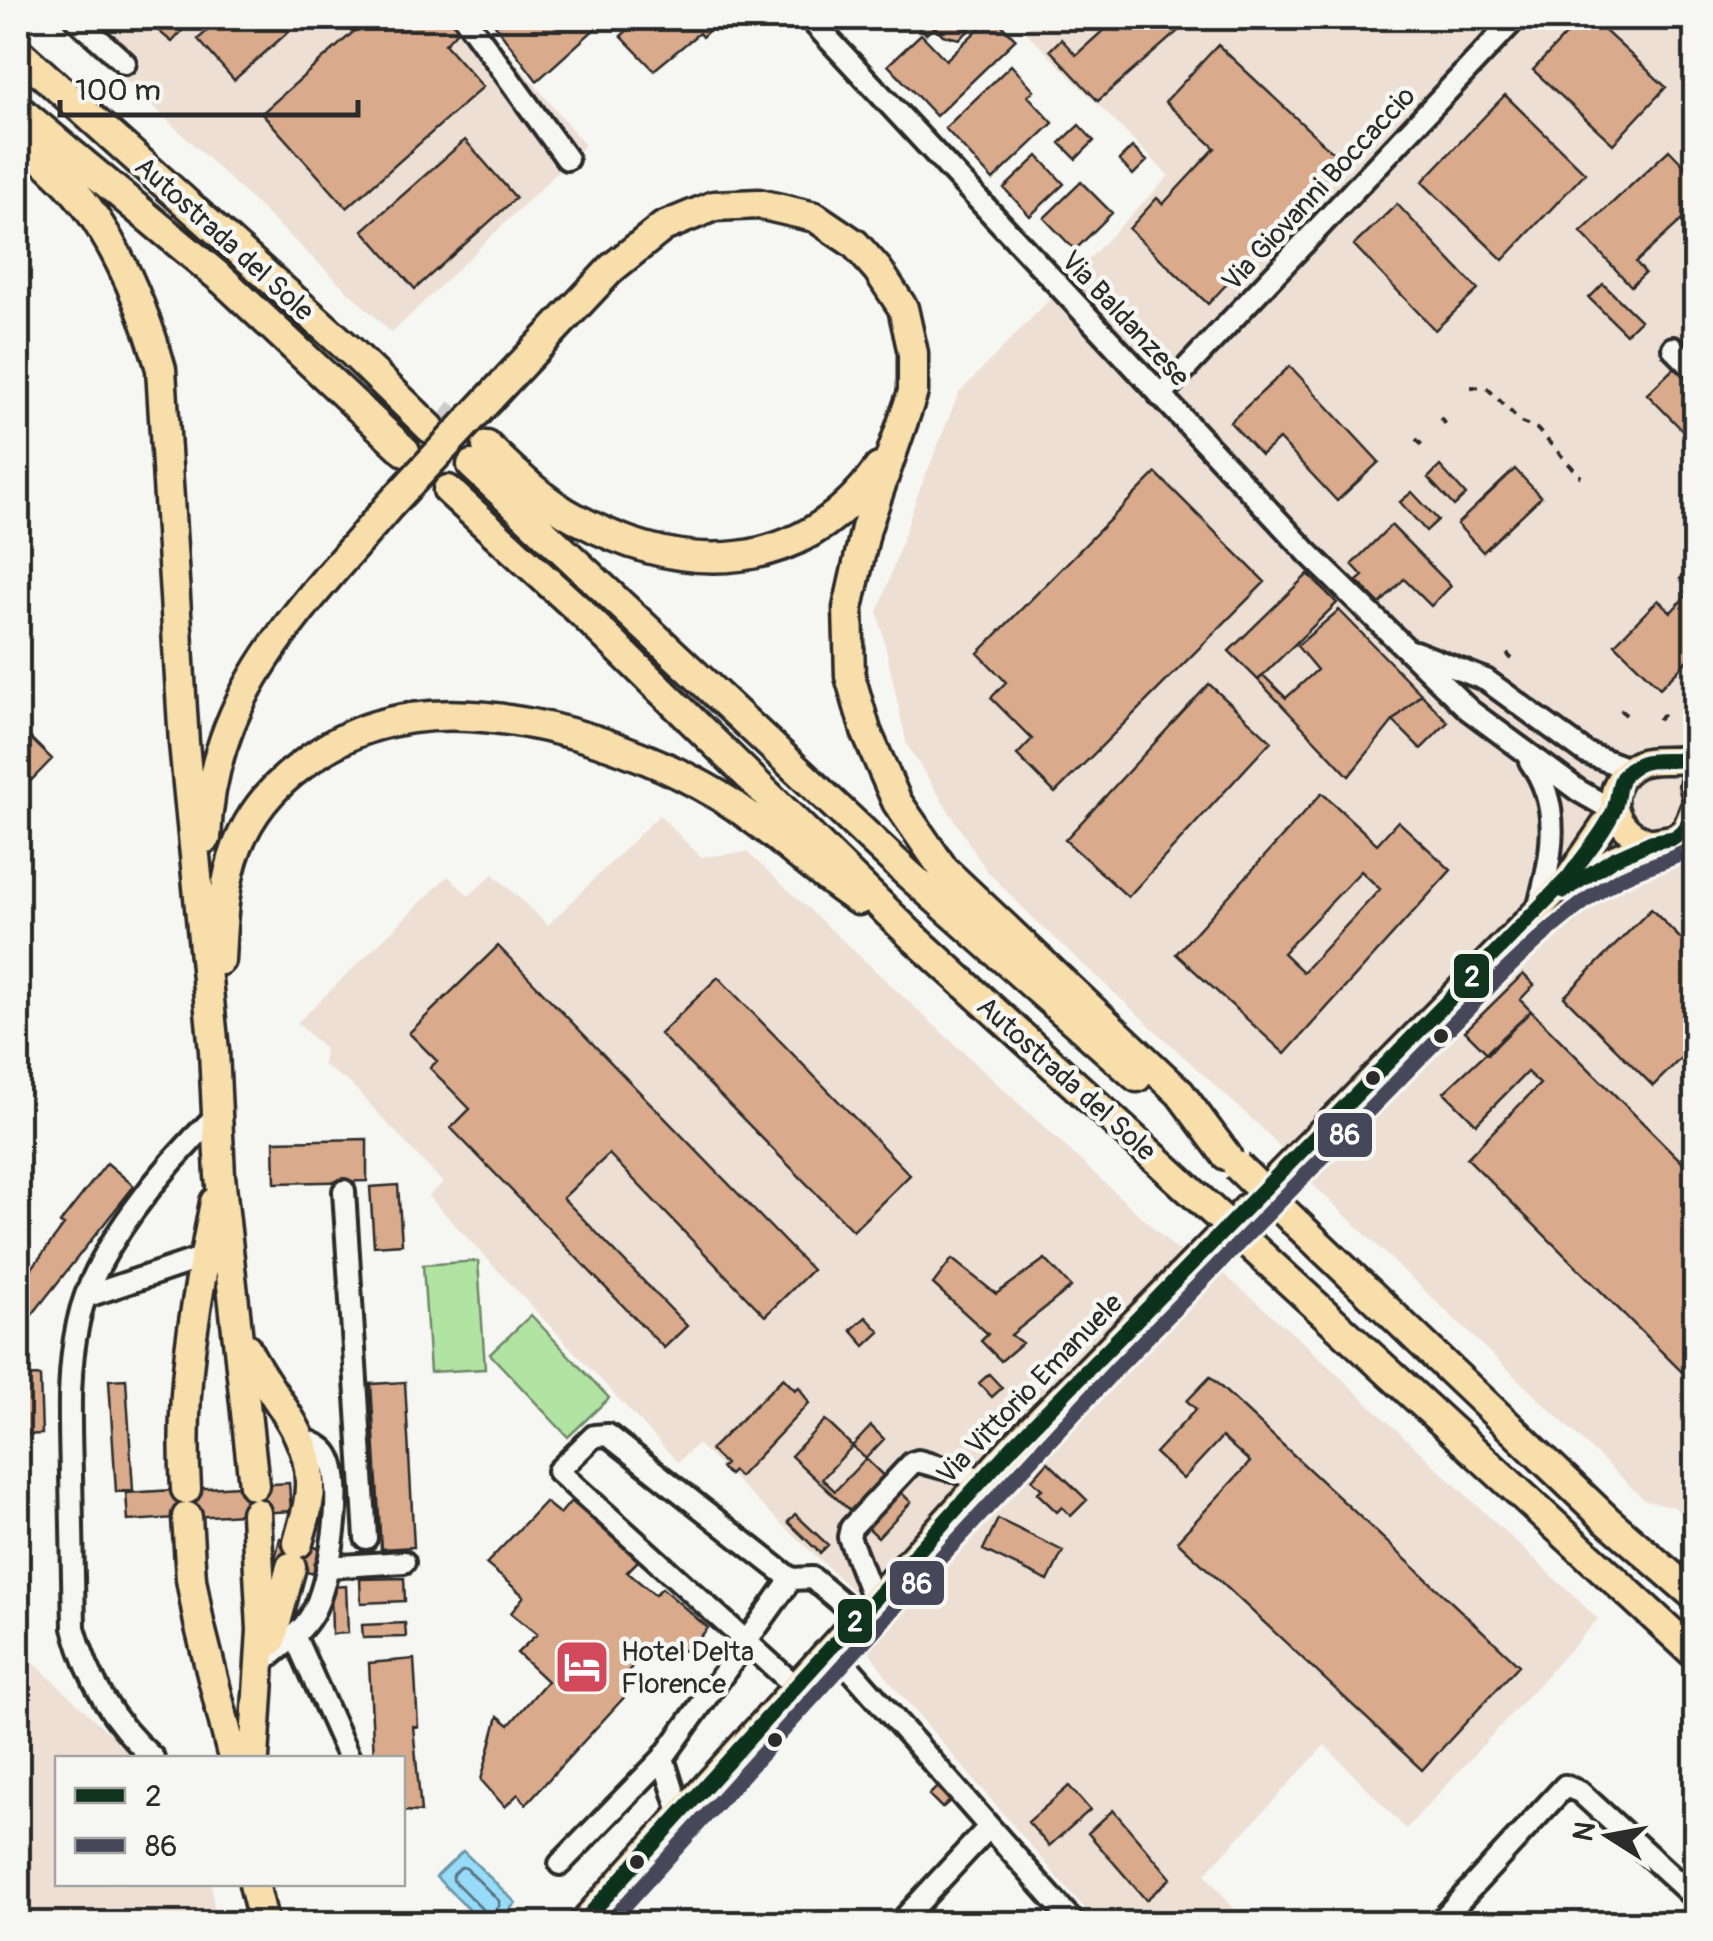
<svg xmlns="http://www.w3.org/2000/svg" width="1713" height="1941" font-family="Pangolin,sans-serif">
	<rect width="100%" height="100%" fill="#f6f6f2"/>
	<filter id="ink" filterUnits="userSpaceOnUse"><feTurbulence type="fractalNoise" baseFrequency=".01" numOctaves="2"/><feDisplacementMap in="SourceGraphic" scale="20" xChannelSelector="R" yChannelSelector="G"/><feConvolveMatrix kernelMatrix="1 2 1 2 8 2 1 2 1" color-interpolation-filters="sRGB"/></filter>
	<g filter="url(#ink)">
		<path fill="#eddfd3" d="M60,18H479L585,145L392,333Z
			M1040,18H1695V1526L1674,1507L1645,1500L1307,1179L1268,1134L1035,920L986,870L907,745L878,613L915,502L959,393L1169,176L1025,31Z
			M659,815L701,857L747,852L1176,1249L1213,1265L1305,1344L1598,1619L1406,1829L1325,1745L1205,1874L1246,1923H1097L891,1683L869,1651L853,1591L697,1444L678,1462L428,1196L443,1183L351,1084L323,1065L325,1049L297,1023L448,876L469,896L493,874L548,925Z
			M18,1367L34,1663L136,1758H58V1884H211L216,1923H18Z"/>
		<path fill="#b1e3a3" stroke="#6e8767" stroke-width="2.5" d="M478,1261L485,1369L430,1372L423,1265Z
			M531,1315L609,1398L568,1437L490,1354Z"/>
		<path fill="#96dbf8" stroke="#6b95a6" stroke-width="2.5" d="M463,1851L516,1903L496,1923H482L436,1877Z"/>
		<g fill="none" stroke-linecap="round" stroke-linejoin="round">
			<path stroke="#56717d" stroke-width="2.5" d="M461,1867L466,1868L499,1901V1906L492,1913H486L453,1880V1875Z"/>
		</g>
		<path fill="#d9aa8b" stroke="#2b2b2b" stroke-width="2.5" fill-rule="evenodd" d="M143,18H194L172,42Z
			M222,18H304L234,80L198,39Z
			M369,18H450L459,29L445,44L483,87L347,208L262,113Z
			M490,18H588L597,27L537,81Z
			M641,18H735L726,26L720,20L702,37L699,33L654,70L621,36Z
			M912,18H957L970,30L959,39L943,35L935,27L926,34Z
			M990,18H995L1016,39L936,116L888,65L921,34L946,60Z
			M1117,18H1193L1098,101L1050,50L1061,39L1076,55Z
			M1582,18H1591L1666,87L1613,144L1533,70Z
			M1218,45L1342,161L1208,304L1129,229L1157,198L1163,204L1215,148L1165,102Z
			M1011,65L1034,90L1028,96L1053,123L993,180L945,128Z
			M1505,95L1585,173L1503,260L1422,182Z
			M1079,125L1094,141L1076,159L1060,143Z
			M465,140L516,198L415,289L363,230Z
			M1132,147L1147,161L1133,175L1119,160Z
			M1669,150L1696,178V207L1636,262L1645,273L1631,286L1581,232Z
			M1038,156L1064,184L1030,216L1004,188Z
			M1081,182L1112,213L1075,250L1044,218Z
			M1397,204L1478,290L1435,330L1354,245Z
			M1603,284L1640,320L1626,334L1589,298Z
			M1696,329V363L1678,345Z
			M1678,364L1696,382V444L1647,394Z
			M1290,366L1379,462L1337,501L1279,439L1261,455L1230,422Z
			M1440,466L1466,495L1454,506L1428,478Z
			M1515,469L1541,497L1483,552L1457,524Z
			M1156,473L1265,582L1055,793L1017,755L1032,739L991,698L1006,682L978,653Z
			M1412,492L1438,520L1426,531L1400,502Z
			M1391,525L1451,586L1431,606L1404,579L1380,604L1357,581L1363,576L1352,564Z
			M1696,562V652L1660,688L1615,644L1658,600L1671,612L1691,590L1680,579Z
			M1308,574L1337,603L1258,680L1229,651Z
			M1339,610L1421,694L1393,721L1349,776L1258,680L1263,675L1286,698L1317,670L1297,646Z
			M1209,684L1271,741L1128,897L1065,840Z
			M1421,694L1448,722L1421,749L1393,721Z
			M18,726L52,759L18,794Z
			M1322,793L1377,844L1398,821L1451,870L1285,1054L1176,954ZM1361,871L1380,889L1303,972L1283,953Z
			M1651,909L1696,954V1043L1653,1086L1564,997Z
			M498,946L812,1270L765,1316L609,1154L563,1198L687,1326L664,1348L451,1128L470,1109L430,1068L437,1061L409,1033Z
			M1523,974L1534,985L1520,1000L1531,1011L1488,1054L1465,1031Z
			M718,977L910,1175L853,1231L660,1034Z
			M1531,1011L1696,1176V1386L1467,1158L1540,1084L1527,1072L1476,1124L1444,1092Z
			M367,1139V1181L275,1183L274,1141Z
			M107,1163L134,1186L24,1325L18,1320V1287L64,1225L60,1223Z
			M398,1185L402,1244L374,1246L370,1187Z
			M952,1259L996,1294L1045,1259L1071,1287L1011,1335L1022,1343L1001,1361L981,1341L988,1334L933,1284Z
			M866,1317L880,1332L865,1346L851,1330Z
			M989,1374L1002,1388L992,1397L979,1383Z
			M40,1376L42,1434L18,1435V1377Z
			M1210,1377L1519,1665L1422,1770L1177,1541L1250,1462L1222,1437L1183,1479L1155,1453L1196,1409L1187,1401Z
			M783,1378L795,1390L799,1387L809,1403L739,1477L733,1471L729,1475L721,1468L725,1464L710,1450Z
			M126,1379L133,1490L116,1492L109,1380Z
			M405,1382L414,1547L381,1549L371,1384Z
			M825,1420L911,1502L878,1537L791,1456Z
			M871,1426L884,1439L835,1491L822,1479Z
			M1048,1462L1087,1500L1071,1516L1062,1507L1057,1512L1037,1493L1042,1489L1032,1480Z
			M289,1483L291,1511L128,1521L126,1493Z
			M571,1501L639,1560L627,1572L655,1595L662,1588L708,1628L689,1650L651,1653L648,1646L620,1682L629,1692L526,1804L518,1794L505,1807L481,1780L498,1716L509,1725L547,1681L517,1653L537,1634L511,1613L524,1596L486,1564L545,1502L560,1514Z
			M795,1514L828,1545L820,1553L788,1522Z
			M998,1519L1063,1551L1048,1581L983,1550Z
			M280,1538L321,1549L314,1574L274,1563Z
			M404,1578L405,1601L361,1603L360,1579Z
			M346,1586L348,1633L332,1634L331,1587Z
			M405,1623L406,1637L363,1638L362,1625Z
			M414,1659L418,1727L413,1726L421,1812L402,1811V1758H374L369,1663Z
			M1069,1786L1090,1810L1049,1846L1028,1822Z
			M937,1787L950,1801L942,1808L929,1795Z
			M1113,1810L1171,1878L1146,1900L1088,1833Z"/>
		<g fill="none" stroke-linecap="round" stroke-linejoin="round">
			<path stroke="#cdcdca" stroke-width="28" stroke-dasharray="28 14" stroke-linecap="butt" d="M441,413L487,446"/>
			<g stroke="#2b2b2b" stroke-width="28">
				<path id="minor" d="M75,18L125,63
					M465,18L567,159
					M809,18L1308,553L1469,710L1579,791L1614,811
					M1673,348L1696,371
					M1160,396L1516,18
					M1415,652L1486,680L1586,753L1629,769
					M1530,761C1564,808 1551,858 1538,910
					M1674,838L1696,853
					M344,1191L366,1538
					M88,1296L204,1257
					M327,1567L404,1562
					M791,1579L608,1435L594,1436L558,1471L794,1685
					M873,1599L849,1537L851,1528L912,1463L918,1461L983,1479
					M294,1635L349,1758
					M830,1646L1075,1924
					M267,1659C283,1645 302,1632 312,1614C329,1586 348,1480 327,1453C321,1445 309,1442 300,1437
					M153,1758C112,1721 89,1682 74,1628C73,1577 72,1526 71,1475C70,1424 67,1373 78,1323C92,1252 165,1164 217,1115
					M663,1758L680,1812
					M560,1864L663,1758L791,1579L812,1578L857,1616
					M899,1924L989,1827
					M1438,1924L1565,1786L1580,1792L1696,1899"/>
			</g>
			<g stroke="#2b2b2b" stroke-width="32">
				<path id="major" d="M1696,772L1693,785L1696,798
					M1651,842C1614,834 1598,788 1634,766C1654,755 1676,766 1696,755
					M1570,886L1613,859L1651,842L1674,838L1685,830L1696,804
					M581,1924L1014,1445L1538,910L1569,877L1614,811"/>
			</g>
			<g stroke="#2b2b2b" stroke-width="35">
				<path id="highway" d="M18,52L352,352L430,428
					M18,109L224,281L405,451
					M18,137C42,159 69,182 88,208C123,257 145,313 161,369L184,743L214,1051L220,1176L254,1485
					M489,399L612,268L663,227L714,206L759,204L815,217L855,244L878,270L903,308L913,353V392L866,528L848,608L850,676L866,731L897,802L944,870L1180,1093L1226,1155
					M487,446C514,472 544,502 577,519C687,578 802,575 879,468
					M472,465L907,873L1137,1077
					M448,490L580,611L911,935L1205,1204
					M206,838C211,692 302,609 389,506
					M220,960C222,921 223,884 237,847C250,814 273,786 302,765C324,748 348,734 375,726C479,694 628,741 718,795C768,825 809,868 858,900
					M1292,1219L1607,1520L1696,1597
					M1261,1255L1696,1655
					M246,1348C266,1391 310,1431 310,1481C311,1502 303,1523 298,1543
					M186,1489C179,1385 196,1304 215,1202
					M187,1517L191,1579L199,1623L233,1758
					M271,1641L291,1567
					M254,1758L262,1630L256,1513
					M254,1884L264,1924"/>
			</g>
			<path stroke="#2b2b2b" stroke-width="4" stroke-dasharray="8 8" stroke-linecap="butt" d="M1471,387L1487,388L1522,423L1537,429L1581,477
				M1440,418L1447,425
				M1416,439L1424,447
				M1507,654L1512,659
				M1620,710L1631,719
				M1658,720L1667,711"/>
			<use href="#minor" stroke="#f6f6f2" stroke-width="20"/>
			<use href="#major" stroke="#f8deab" stroke-width="25"/>
			<use href="#highway" stroke="#f8deab" stroke-width="28"/>
			<g stroke="#2b2b2b" stroke-width="35" stroke-linecap="butt">
				<path id="highway-bridge" d="M389,506L489,399
					M1237,1166L1292,1219
					M1205,1204L1261,1255"/>
			</g>
			<use href="#highway-bridge" stroke="#f8deab" stroke-width="28"/>
			<g stroke="#f6f6f2" stroke-width="22">
				<path id="bus-1" d="M1564,891L1613,859L1651,842L1674,838L1685,830L1696,805
					M581,1924L1014,1445L1569,877C1583,856 1603,835 1613,812C1621,794 1614,777 1635,766C1654,755 1676,766 1696,755"/>
			</g>
			<g stroke="#f6f6f2" stroke-width="22">
				<path id="bus-2" d="M608,1924L906,1595L1115,1370L1503,973C1538,939 1575,905 1617,880C1642,865 1673,862 1696,845"/>
			</g>
			<use href="#bus-1" stroke="#10331d" stroke-width="15"/>
			<use href="#bus-2" stroke="#47475a" stroke-width="15"/>
		</g>
	</g>
	<defs>
		<g id="hotel-square" transform="scale(2.875)"><rect x="-9" y="-9" width="18" height="18" rx="4" fill="#d1495b" stroke="#f6f6f2"/><path d="M-6-4.5h1.5V1H6V5H4.5V3h-9V5H-6ZM-4 0a1.8 1.8 0 1 1 3.6 0ZM.5 0V-2.5h3Q6-2.5 6 0Z" fill="#fff"/></g>
	</defs>
	<g fill-rule="evenodd">
		<use href="#hotel-square" x="582" y="1667"/>
	</g>
	<g fill="#2b2b2b" stroke="#f6f6f2" stroke-width="4">
		<circle cx="1441" cy="1036" r="9"/>
		<circle cx="1373" cy="1078" r="9"/>
		<circle cx="775" cy="1740" r="9"/>
		<circle cx="637" cy="1862" r="9"/>
	</g>
	<g text-anchor="middle" stroke-width="9" stroke-linejoin="round" paint-order="stroke">
		<g font-size="28" fill="#2b2b2b" stroke="#f6f6f2">
			<text transform="translate(1318 188) rotate(-47)" y="10">Via Giovanni Boccaccio</text>
			<text transform="translate(225 238) rotate(42)" y="10">Autostrada del Sole</text>
			<text transform="translate(1126 318) rotate(47)" y="10">Via Baldanzese</text>
			<text transform="translate(1067 1078) rotate(42)" y="10">Autostrada del Sole</text>
			<text transform="translate(1029 1388) rotate(-46)" y="10">Via Vittorio Emanuele</text>
		</g>
		<g font-size="28" fill="#2b2b2b" stroke="#f6f6f2" text-anchor="start">
			<text x="621" y="1661">Hotel Delta<tspan x="621" dy="32">Florence</tspan></text>
		</g>
	</g>
	<g stroke="#f6f6f2" stroke-width="4">
		<rect x="1452" y="952" width="39" height="48" rx="10" fill="#10331d"/>
		<rect x="1316" y="1111" width="58" height="48" rx="10" fill="#47475a"/>
		<rect x="888" y="1559" width="58" height="48" rx="10" fill="#47475a"/>
		<rect x="836" y="1597" width="38" height="48" rx="10" fill="#10331d"/>
	</g>
	<g font-size="28" text-anchor="middle" font-weight="bold" fill="#fff">
		<text x="1472" y="986">2</text>
		<text x="1345" y="1144">86</text>
		<text x="917" y="1593">86</text>
		<text x="855" y="1631">2</text>
	</g>
	<rect width="1713" height="1941" fill="none" stroke="#f6f6f2" stroke-width="60"/>
	<rect x="30" y="30" width="1653" height="1881" fill="none" stroke="#2b2b2b" stroke-width="4" filter="url(#ink)"/>
	<rect x="55" y="1756" width="350" height="130" fill="#f6f6f2" stroke="#a5a5a2" stroke-width="2.5"/>
	<rect x="75" y="1788" width="50" height="15" fill="#10331d" stroke="#a5a5a2" stroke-width="2.5"/>
	<text x="145" y="1806" font-size="30" fill="#2b2b2b">2</text>
	<rect x="75" y="1838" width="50" height="15" fill="#47475a" stroke="#a5a5a2" stroke-width="2.5"/>
	<text x="145" y="1856" font-size="30" fill="#2b2b2b">86</text>
	<g transform="translate(1608 1836) rotate(281)" stroke="#f6f6f2" stroke-width="8" paint-order="stroke">
	<path d="M0-8L18 38L0 25L-18 38Z" fill="#2b2b2b"/>
	<text y="-15" font-size="28" font-weight="bold" text-anchor="middle" fill="#2b2b2b">N</text>
	</g>
	<path d="M60 100v15h298v-15" fill="none" stroke="#2b2b2b" stroke-width="5"/>
	<text x="75" y="100" font-size="30" fill="#2b2b2b" stroke="#f6f6f2" stroke-width="8" paint-order="stroke">100 m</text>
</svg>
